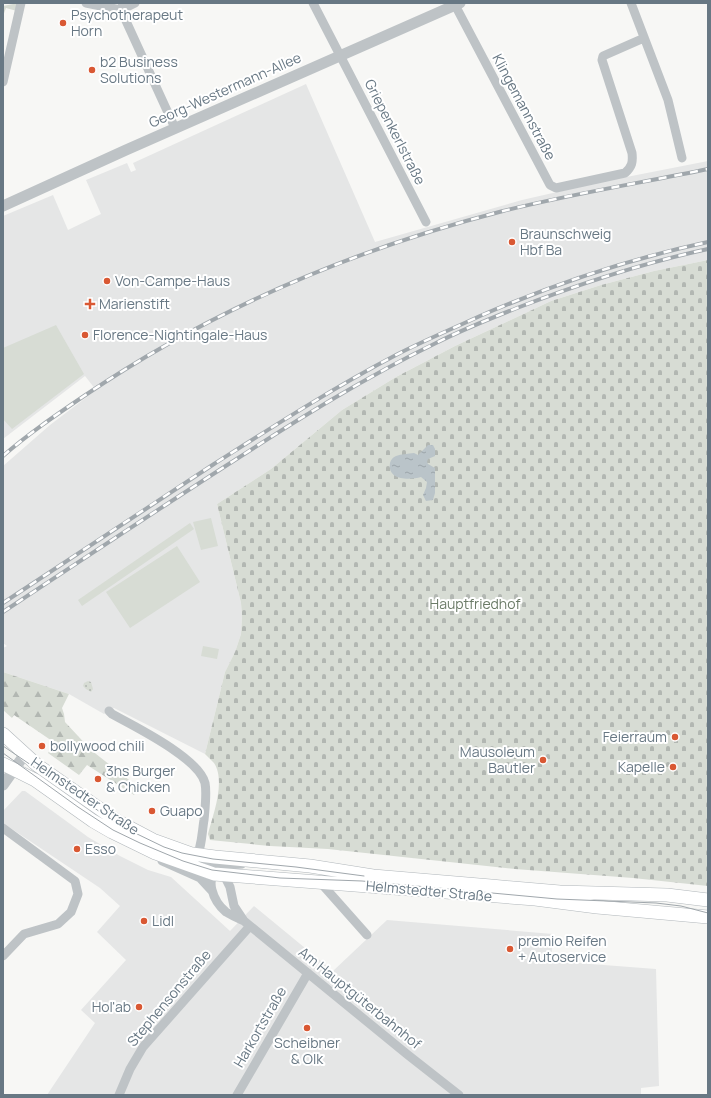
<svg xmlns="http://www.w3.org/2000/svg" width="711" height="1098" font-family="Manrope,sans-serif">
	<defs>
		<pattern id="grass-dots" width="8" height="8" patternUnits="userSpaceOnUse"><rect width="8" height="8" fill="#d7dcd4"/><path d="M2 2h.1M6 6h.1" fill="none" stroke="#b2b7b2" stroke-width="1.8" stroke-linecap="round"/></pattern>
		<pattern id="forest-firs" width="22" height="20" patternUnits="userSpaceOnUse"><rect width="22" height="20" fill="#d7dcd4"/><path d="M5 1l3.5 6h-7zM16 11l3.5 6h-7z" fill="#b2b7b2"/></pattern>
		<pattern id="cemetery-stones" width="16" height="16" patternUnits="userSpaceOnUse"><rect width="16" height="16" fill="#d7dcd4"/><path d="M2 7V4a2 2 0 0 1 4 0v3zM10 15v-3a2 2 0 0 1 4 0v3z" fill="#b2b7b2"/></pattern>
		<pattern id="water-ripples" width="26" height="14" patternUnits="userSpaceOnUse"><rect width="26" height="14" fill="#bac4c9"/><path d="M2 4q2-2 4 0t4 0M15 11q2-2 4 0t4 0" fill="none" stroke="#9ba4a9"/></pattern>
	</defs>
	<rect width="100%" height="100%" fill="#f7f7f5"/>
	<path fill="#e5e6e6" d="M306,84L375,242L522,200L601,182L708,161V260L654,271L601,285L551,301L455,346L396,377L342,410L271,469L217,504L241,603L242,617L241,634L235,652L225,672L205,754L114,708L104,714L69,694L3,672V648L7,646L3,643V466L50,425L96,390L85,376L3,439V216L53,195L68,230L101,214L86,180L127,163L131,172L136,170L133,163Z
		M22,791H25L88,837L120,856L148,870L171,877L230,931L254,906L333,971L387,920L553,934L551,961L656,969L659,1086L641,1088V1094L632,1095H47L95,1023L81,1010L126,960L97,932L120,906L100,888L3,823V811Z"/>
	<path fill="url(#grass-dots)" d="M88,681L91,682L93,689L91,692L86,689L83,686L84,683Z"/>
	<path fill="url(#forest-firs)" d="M3,672L69,694L62,708L64,714L65,722L91,750L138,787L134,795L87,765L79,775L48,753L55,743L14,715L12,718L3,710Z"/>
	<path fill="url(#cemetery-stones)" d="M708,260V886L633,878L515,869L328,849L270,846L210,840L208,834C213,815 226,781 214,763C211,760 208,757 205,754L225,672L235,652L241,634L242,617L241,603L217,504L271,469L342,410L396,377L455,346L551,301L601,285L654,271Z"/>
	<path fill="#d7dcd4" d="M18,3L17,11L6,8L3,16V6Z
		M56,325L84,374L12,429L3,419V348Z
		M211,518L218,546L201,550L193,522Z
		M190,523L194,529L82,606L78,600Z
		M177,546L200,582L130,628L106,592Z
		M203,646L219,649L217,659L201,656Z"/>
	<path fill="url(#water-ripples)" d="M428,445H433L435,449V456L428,459L427,462L428,464L435,468V493L433,500L426,501L423,495L426,488L427,482L421,477C410,480 387,481 390,463C391,460 392,458 396,456C401,454 408,454 414,453L418,455Z"/>
	<g fill="none" stroke-linecap="round" stroke-linejoin="round">
		<g stroke="#b1b7bb" stroke-width="14">
			<path id="secondary" d="M3,734L37,765L117,821L153,840L192,854L215,857L310,866L373,876L491,886L560,892L667,895L708,900
				M3,764L35,780L93,821L112,832L155,853L214,874L535,899L597,907L708,917"/>
		</g>
		<path stroke="#bec3c6" stroke-width="9" d="M86,3L121,10
			M123,3L121,10L175,128
			M313,3L426,222
			M631,3L668,100L682,158
			M455,5L550,185L556,188L625,173C632,167 633,162 632,153L602,60L603,56L644,38
			M121,10L135,3
			M3,82L21,3
			M109,711L112,714C134,726 199,758 205,783C207,793 205,809 204,820C202,831 202,849 195,859
			M3,828L75,881L78,894L71,912L58,924L24,934L3,956
			M202,857L215,865L224,875L230,887L234,906L244,921L408,1055L459,1095
			M162,861L200,878L212,891
			M242,864C236,865 227,864 221,867C202,877 214,902 226,912C231,915 237,918 242,920
			M320,882L367,935
			M119,1095L130,1069L143,1047L250,926
			M237,1095L308,973"/>
		<path stroke="#bec3c6" stroke-width="11" d="M3,206L126,150L460,3
			M3,785L25,754"/>
		<use href="#secondary" stroke="#fff" stroke-width="13"/>
		<path stroke="#a0a7ac" stroke-width="1" d="M3,746L109,818L133,832L164,847L182,853L213,859L296,867L364,876
			M3,753L78,807L113,830L140,843L183,861L212,870L280,878L362,881L557,899L656,903L681,906L708,913"/>
		<g stroke="#a0a7ac" stroke-width="4">
			<path id="rail" d="M3,456C28,434 56,415 84,396C211,310 355,249 503,211C571,194 640,183 708,169
				M3,603C73,557 143,510 214,464C274,426 333,388 396,355C423,341 452,329 480,316C554,284 629,259 708,242
				M3,612C80,561 157,510 235,460C300,418 366,377 436,343C462,330 489,319 517,308C579,284 643,263 708,249"/>
		</g>
		<use href="#rail" stroke="#fff" stroke-width="2.5" stroke-dasharray="8" stroke-linecap="butt"/>
	</g>
	<g fill="#d95833" stroke="#fff" stroke-width="1.5">
		<circle cx="63" cy="23" r="4"/>
		<circle cx="92" cy="70" r="4"/>
		<circle cx="512" cy="242" r="4"/>
		<circle cx="107" cy="281" r="4"/>
		<path d="M88 298h4v4h4v4h-4v4h-4v-4h-4v-4h4z"/>
		<circle cx="85" cy="335" r="4"/>
		<circle cx="675" cy="737" r="4"/>
		<circle cx="42" cy="746" r="4"/>
		<circle cx="543" cy="760" r="4"/>
		<circle cx="673" cy="767" r="4"/>
		<circle cx="98" cy="779" r="4"/>
		<circle cx="152" cy="811" r="4"/>
		<circle cx="77" cy="849" r="4"/>
		<circle cx="144" cy="921" r="4"/>
		<circle cx="510" cy="949" r="4"/>
		<circle cx="139" cy="1007" r="4"/>
		<circle cx="307" cy="1028" r="4"/>
	</g>
	<g text-anchor="middle" stroke-width="4" stroke-linejoin="round" paint-order="stroke">
		<g font-size="14" fill="#687884" stroke="#fff" text-anchor="start">
			<text x="71" y="20">Psychotherapeut<tspan x="71" dy="16">Horn</tspan></text>
			<text x="100" y="67">b2 Business<tspan x="100" dy="16">Solutions</tspan></text>
			<text x="520" y="239">Braunschweig<tspan x="520" dy="16">Hbf Ba</tspan></text>
			<text x="115" y="286">Von-Campe-Haus</text>
			<text x="99" y="309">Marienstift</text>
			<text x="93" y="340">Florence-Nightingale-Haus</text>
			<text x="667" y="742" text-anchor="end">Feierraum</text>
			<text x="50" y="751">bollywood chili</text>
			<text x="535" y="757" text-anchor="end">Mausoleum<tspan x="535" dy="16">Bautler</tspan></text>
			<text x="665" y="772" text-anchor="end">Kapelle</text>
			<text x="106" y="776">3hs Burger<tspan x="106" dy="16">&amp; Chicken</tspan></text>
			<text x="160" y="816">Guapo</text>
			<text x="85" y="854">Esso</text>
			<text x="152" y="926">Lidl</text>
			<text x="518" y="946">premio Reifen<tspan x="518" dy="16">+ Autoservice</tspan></text>
			<text x="131" y="1012" text-anchor="end">Hol'ab</text>
			<text x="307" y="1048" text-anchor="middle">Scheibner<tspan x="307" dy="16">&amp; Olk</tspan></text>
		</g>
		<g font-size="14" fill="#687884" stroke="#fff">
			<text transform="translate(225 90) rotate(-24)" y="5">Georg-Westermann-Allee</text>
			<text transform="translate(524 107) rotate(62)" y="5">Klingemannstraße</text>
			<text transform="translate(395 132) rotate(63)" y="5">Griepenkerlstraße</text>
			<text transform="translate(85 796) rotate(34)" y="5">Helmstedter Straße</text>
			<text transform="translate(429 891) rotate(5)" y="5">Helmstedter Straße</text>
			<text transform="translate(169 998) rotate(-50)" y="5">Stephensonstraße</text>
			<text transform="translate(360 998) rotate(39)" y="5">Am Hauptgüterbahnhof</text>
			<text transform="translate(260 1027) rotate(-60)" y="5">Harkortstraße</text>
		</g>
		<g font-size="14" fill="#6b7b67" stroke="#fff">
			<text x="475" y="609">Hauptfriedhof</text>
		</g>
	</g>
	<rect width="711" height="1098" fill="none" stroke="#687884" stroke-width="8"/>
</svg>
